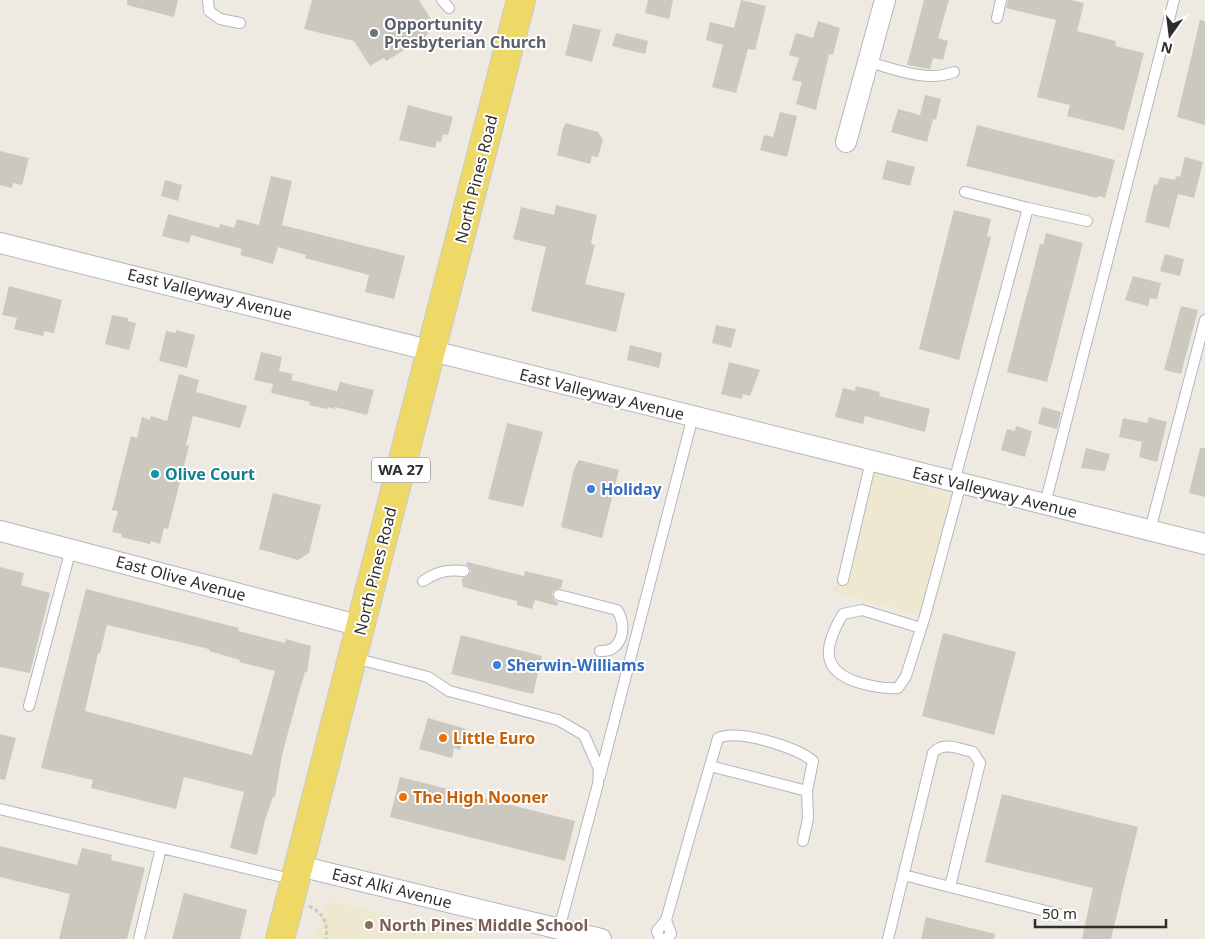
<svg xmlns="http://www.w3.org/2000/svg" width="1205" height="939" font-family="'Noto Sans',sans-serif">
	<rect width="100%" height="100%" fill="#eeeae1"/>
	<path fill="#efe8d1" d="M863,471L962,496L933,618L833,592Z
		M330,902H336L478,939H315L322,910Z"/>
	<path fill="#cac8bf" fill-rule="evenodd" d="M127,0H178L174,17L127,5Z
		M312,0H419L432,21L426,37L386,61L384,58L370,66L354,41L304,29Z
		M648,0H673L669,19L645,13Z
		M741,0L766,6L755,50L748,49L736,93L712,87L723,45L706,40L710,22L734,28Z
		M924,0H949L938,38L948,41L943,60L933,58L930,69L907,65Z
		M1008,0H1071L1084,3L1077,31L1116,41L1115,46L1144,53L1124,130L1067,116L1070,105L1037,97L1056,20L1006,8Z
		M1200,20L1205,21V125L1177,117Z
		M818,21L840,28L833,55L829,54L816,110L796,104L802,82L792,80L799,58L789,55L796,33L813,38Z
		M573,24L601,30L592,62L565,55Z
		M616,33L648,41L645,54L612,46Z
		M925,95L941,99L936,120L933,119L927,142L891,132L898,109L920,115Z
		M408,105L453,117L448,135L443,134L441,142L437,141L435,148L399,140Z
		M780,112L797,116L787,157L760,150L764,135L773,137Z
		M566,123L598,132L603,140L598,157L592,156L590,164L557,155L563,128Z
		M977,125L1115,160L1105,198L1098,196L1097,198L966,166Z
		M0,151L29,158L22,185L13,183L12,188L0,185Z
		M1185,157L1203,162L1194,198L1178,194L1169,228L1145,222L1154,184L1157,185L1160,177L1175,180L1176,176L1180,177Z
		M887,160L915,167L910,186L882,179Z
		M271,176L292,181L282,225L405,256L394,299L365,292L369,275L305,258L306,255L278,247L273,264L240,255L242,249L191,235L189,243L162,236L168,214L219,228L220,224L234,228L237,219L259,225Z
		M165,180L182,185L178,201L161,196Z
		M556,205L597,215L591,244L595,245L585,284L625,293L616,332L531,311L546,247L513,239L521,207L554,215Z
		M954,210L991,219L987,236L991,237L959,360L919,349Z
		M1046,233L1083,243L1047,382L1007,372L1040,244L1043,245Z
		M1165,254L1184,259L1180,276L1160,271Z
		M1133,276L1161,283L1157,299L1150,298L1148,306L1125,300Z
		M9,286L62,300L54,333L44,331L43,336L14,329L17,318L2,315Z
		M1181,306L1198,310L1181,374L1164,370Z
		M112,315L128,318V321L136,323L129,350L105,344Z
		M716,325L736,329L731,348L712,343Z
		M176,330L195,335L187,368L159,361L166,331L176,333Z
		M630,345L662,353L659,368L627,360Z
		M261,352L282,357L279,371L293,374L291,380L337,391L340,382L374,390L367,415L335,407V409L328,407L327,409L309,405L310,402L271,393L273,384L254,380Z
		M729,362L760,370L750,396L743,394L742,399L721,394Z
		M179,374L199,380L196,392L247,406L240,428L193,416L186,445L189,446L168,529L164,528L160,544L151,541L150,544L121,537L122,534L112,532L118,511L112,510L131,436L137,438L142,417L150,420L151,416L167,421Z
		M856,386L880,392L879,396L930,409L925,432L865,416L863,424L835,417L843,388L855,391Z
		M1042,407L1061,412L1057,429L1038,424Z
		M1149,417L1167,422L1157,462L1139,457L1142,442L1119,437L1123,418L1147,423Z
		M507,423L543,432L523,507L488,499Z
		M1016,426L1032,431L1025,457L1001,450L1007,429L1015,431Z
		M1086,448L1110,454L1105,471L1081,468Z
		M1200,448H1205V497L1189,493Z
		M579,460L619,470L602,538L561,527L574,469Z
		M273,493L321,505L309,553L298,560L259,549Z
		M467,562L524,576L525,571L563,580L561,588L554,590L552,594L554,600L558,602L557,606L535,600L532,609L517,605V601L463,587L462,578L467,577L471,572L470,568L466,564Z
		M0,567L24,573L21,585L50,593L30,673L0,667Z
		M86,589L239,628L238,631L285,643L286,639L311,646L307,672H305L298,696L282,755L275,797H273L265,820L257,855L230,848L244,792L184,777L176,809L91,788L93,780L41,768ZM107,625L209,649V651L240,660L239,662L275,671L252,755L85,711L98,653H100Z
		M943,633L1016,652L994,735L922,716Z
		M461,635L542,656L533,694L451,674Z
		M428,718L466,729L460,750L454,748L452,758L419,749Z
		M0,734L16,738L5,780L0,779Z
		M400,777L575,821L565,861L390,817Z
		M1002,794L1138,827L1111,939H1082L1093,888L985,862Z
		M0,846L77,865L82,848L112,855L111,860L145,868L127,939H59L70,894L0,877Z
		M184,893L247,910L240,939H172Z
		M926,917L995,934L994,939H921Z"/>
	<g fill="none" stroke-linecap="round" stroke-linejoin="round">
		<g stroke="#b4b6c0" stroke-width="12">
			<path id="lane" d="M208,0L209,11L220,19L240,23
				M442,0L449,8
				M997,18L1001,0
				M868,62C896,69 926,83 954,72
				M1028,208L1087,221
				M954,482L1028,208L965,192
				M1045,504L1174,0
				M1150,530L1205,320
				M843,580L871,461
				M423,581C437,572 447,569 464,571
				M559,595L617,610C628,626 622,653 600,651
				M921,628L862,610L843,614C824,646 819,671 860,683C874,687 884,689 898,688L906,676L925,616L961,483
				M354,658L428,677L449,691L558,720L584,735L599,769L598,784L559,929
				M29,706L71,549
				M600,776L693,416
				M0,809L295,880
				M803,841L808,819L807,791
				M904,875L950,887
				M666,920C683,859 700,799 718,738C739,729 796,747 813,761L807,791L710,766
				M139,939L161,848
				M660,939L657,931L666,920L671,934L666,939
				M888,939L933,753C943,741 959,749 973,752L980,763L950,887L1062,915"/>
		</g>
		<g stroke="#b4b6c0" stroke-width="22">
			<path id="street" d="M846,142L885,0
				M0,243L1205,544
				M0,531L361,626
				M299,866L601,939"/>
		</g>
		<g stroke="#c9c9c9" stroke-width="30">
			<path id="primary" d="M280,939L521,0"/>
		</g>
		<path stroke="#c9c9c9" stroke-width="3" stroke-dasharray="4 2.5" stroke-linecap="butt" d="M309,906C324,914 328,922 326,939"/>
		<use href="#lane" stroke="#fff" stroke-width="10"/>
		<use href="#street" stroke="#fff" stroke-width="20"/>
		<use href="#primary" stroke="#eed967" stroke-width="28"/>
	</g>
	<circle fill="#6b7280" stroke="#fff" stroke-width="2" cx="374" cy="33" r="5"/>
	<circle fill="#0f9aa8" stroke="#fff" stroke-width="2" cx="155" cy="474" r="5"/>
	<g fill="#3f7fe0" stroke="#fff" stroke-width="2">
		<circle cx="591" cy="489" r="5"/>
		<circle cx="497" cy="665" r="5"/>
	</g>
	<g fill="#e8710a" stroke="#fff" stroke-width="2">
		<circle cx="443" cy="738" r="5"/>
		<circle cx="403" cy="797" r="5"/>
	</g>
	<circle fill="#8d6e63" stroke="#fff" stroke-width="2" cx="369" cy="925" r="5"/>
	<g text-anchor="middle" stroke-width="4" stroke-linejoin="round" paint-order="stroke">
		<rect fill="#fff" stroke="#6d6d6d" stroke-width="1" x="372" y="457.5" width="58" height="25" rx="4"/>
		<g font-size="15" font-weight="bold" fill="#2e2e2e">
			<text x="401" y="475">WA 27</text>
		</g>
		<g font-size="16" font-weight="bold" fill="#5b616d" stroke="#fff" text-anchor="start">
			<text x="384" y="30">Opportunity<tspan x="384" dy="18">Presbyterian Church</tspan></text>
		</g>
		<g font-size="16" fill="#2e2e2e" stroke="#fff">
			<text transform="translate(476 179) rotate(-76)" y="6">North Pines Road</text>
			<text transform="translate(210 294) rotate(14)" y="6">East Valleyway Avenue</text>
			<text transform="translate(602 394) rotate(14)" y="6">East Valleyway Avenue</text>
			<text transform="translate(995 492) rotate(14)" y="6">East Valleyway Avenue</text>
			<text transform="translate(375 571) rotate(-76)" y="6">North Pines Road</text>
			<text transform="translate(181 578) rotate(15)" y="6">East Olive Avenue</text>
			<text transform="translate(392 888) rotate(14)" y="6">East Alki Avenue</text>
		</g>
		<g font-size="16" font-weight="bold" fill="#0d838f" stroke="#fff" text-anchor="start">
			<text x="165" y="480">Olive Court</text>
		</g>
		<g font-size="16" font-weight="bold" fill="#366cbe" stroke="#fff" text-anchor="start">
			<text x="601" y="495">Holiday</text>
			<text x="507" y="671">Sherwin-Williams</text>
		</g>
		<g font-size="16" font-weight="bold" fill="#c56008" stroke="#fff" text-anchor="start">
			<text x="453" y="744">Little Euro</text>
			<text x="413" y="803">The High Nooner</text>
		</g>
		<g font-size="16" font-weight="bold" fill="#785e54" stroke="#fff" text-anchor="start">
			<text x="379" y="931">North Pines Middle School</text>
		</g>
	</g>
	<g transform="translate(1170 35) rotate(194)" stroke="#ffffff" stroke-width="4" paint-order="stroke">
	<path d="M0-4L9 19L0 12L-9 19Z" fill="#2e2e2e"/>
	<text y="-8" font-size="14" font-weight="bold" text-anchor="middle" fill="#2e2e2e">N</text>
	</g>
	<path d="M1035 919v8h131v-8" fill="none" stroke="#2e2e2e" stroke-width="2.5"/>
	<text x="1042" y="919" font-size="15" fill="#2e2e2e" stroke="#ffffff" stroke-width="4" paint-order="stroke">50 m</text>
</svg>
